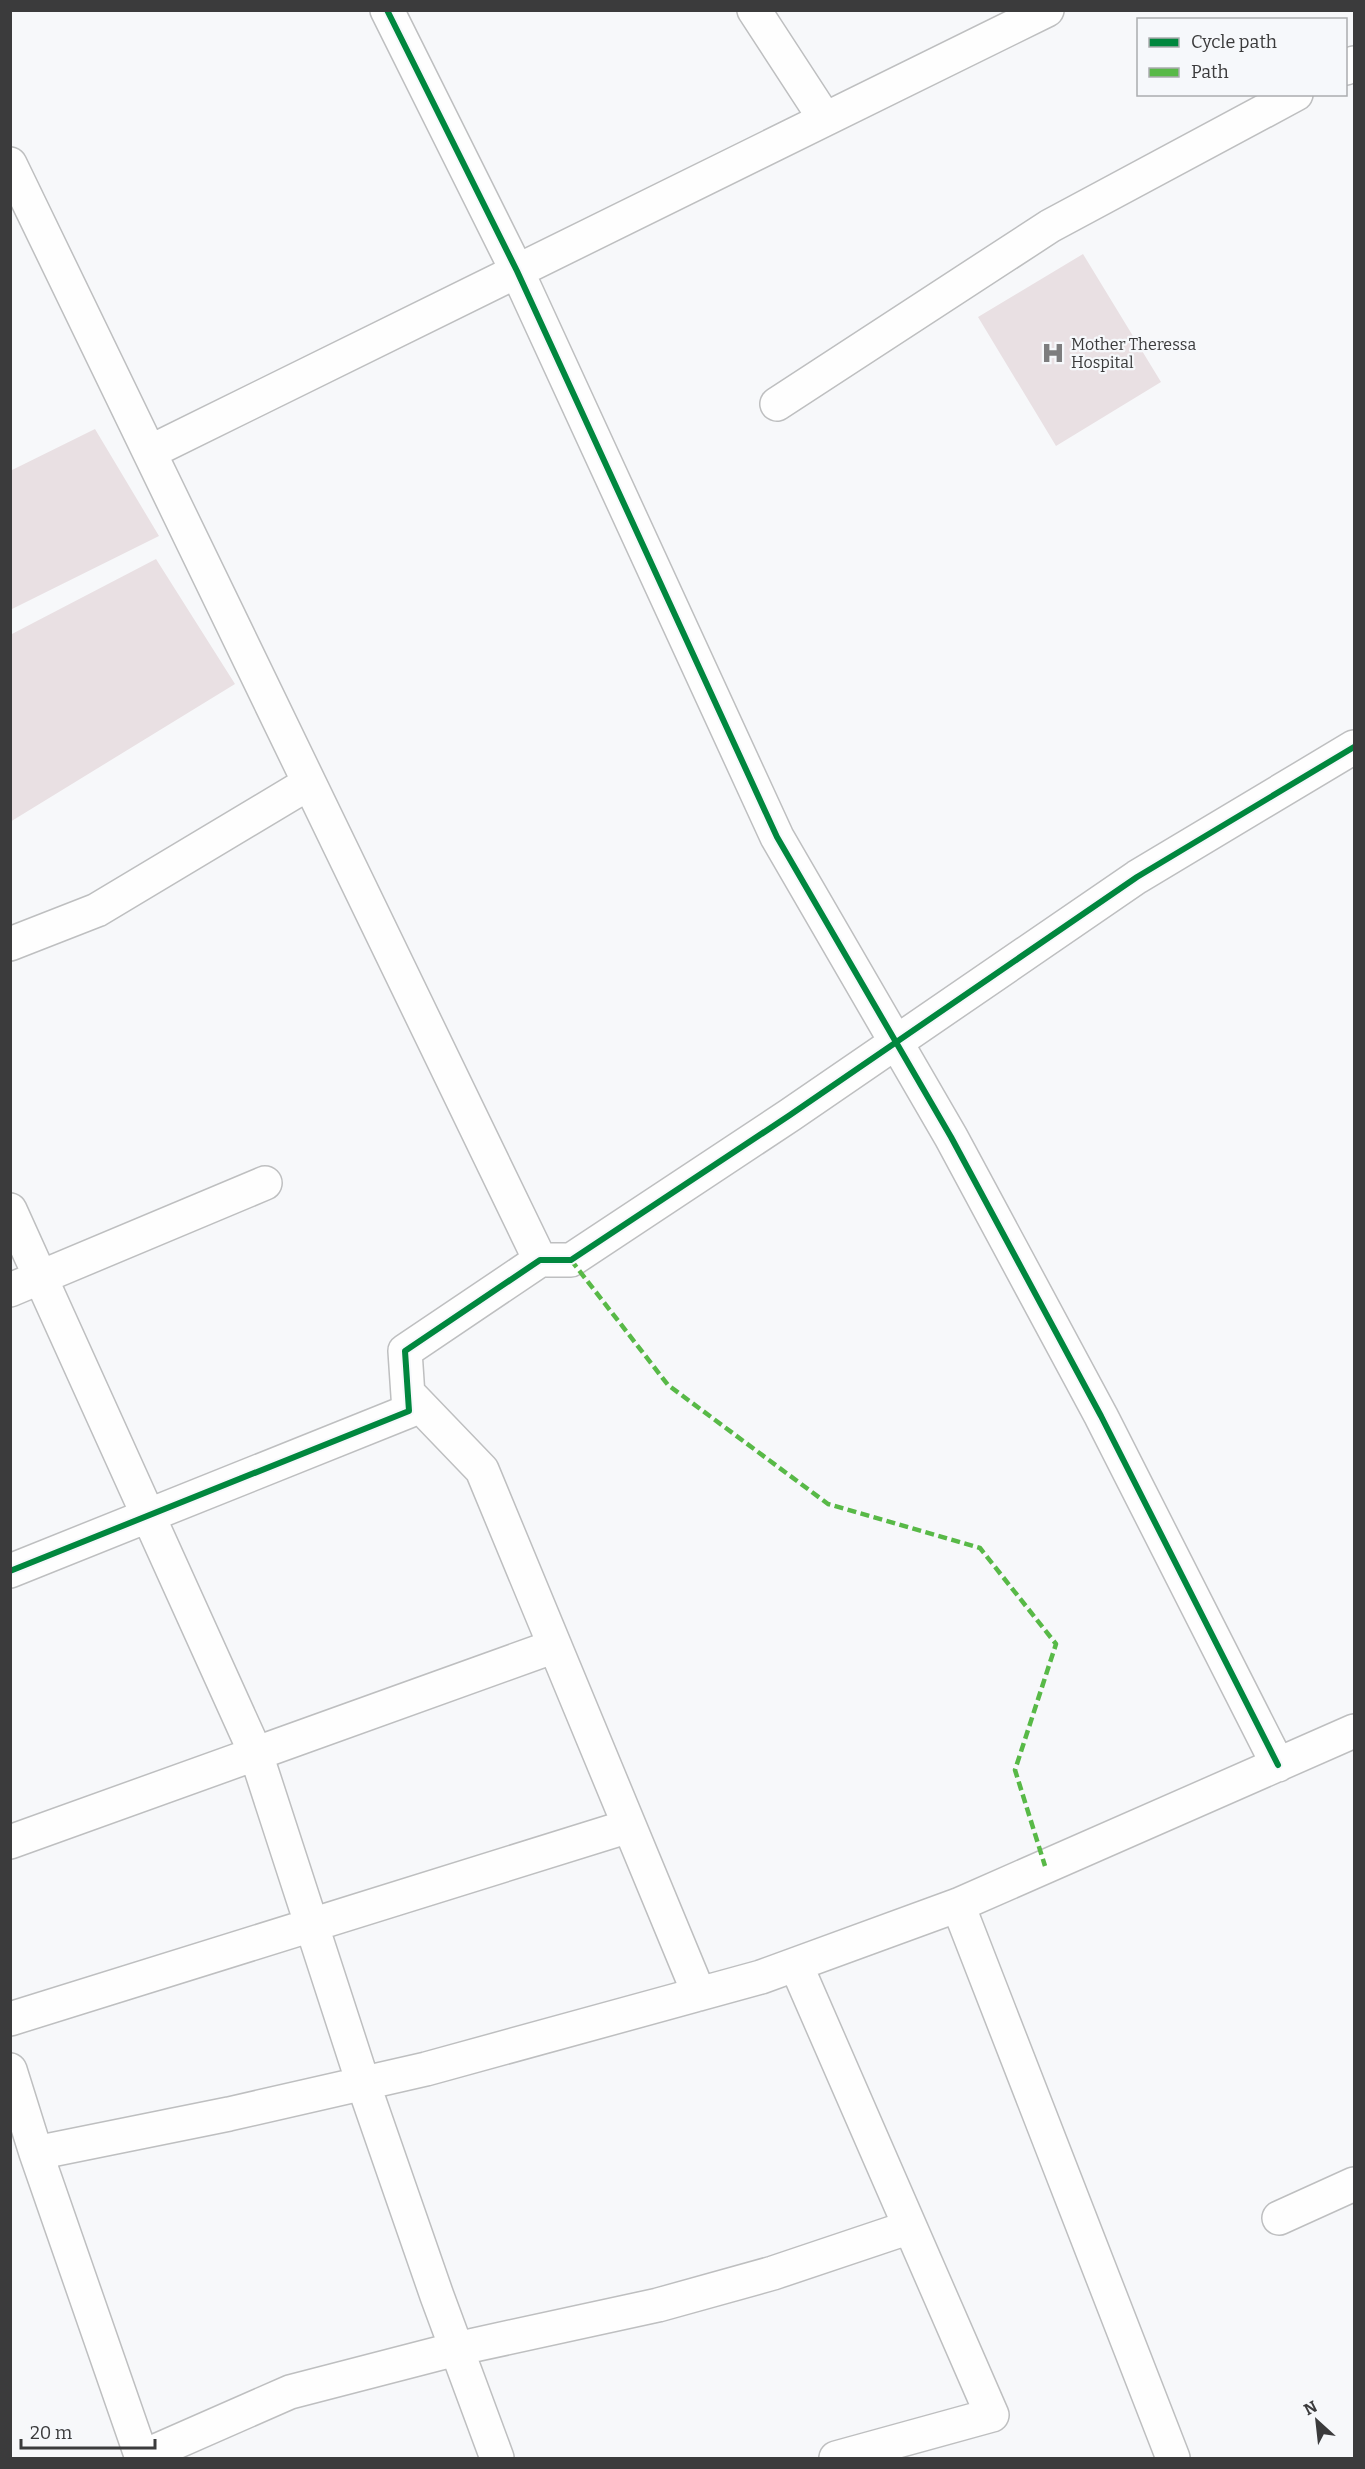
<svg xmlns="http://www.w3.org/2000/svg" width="1365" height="2469" font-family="Bitter,serif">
	<rect width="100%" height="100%" fill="#f7f8fa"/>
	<path fill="#e9e0e3" d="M1083,254L1161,382L1056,446L978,317Z
		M95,429L159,536L10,610V471Z
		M156,559L235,684L10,822V635Z"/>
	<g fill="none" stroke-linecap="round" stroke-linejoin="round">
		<g stroke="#bebfc0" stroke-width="36">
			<path id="minor" d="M387,10L517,271L777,837L951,1137L1101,1416L1278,1765
				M754,10L825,119
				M1346,68L1354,63
				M10,164L540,1260
				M777,404L1050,226L1296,94
				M150,452L1047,10
				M10,944L97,910L309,783
				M10,1210L256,1754L363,2083L437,2296L497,2458
				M10,1290L265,1183
				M408,1393L482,1470L699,1994
				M10,1571L409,1411L405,1351L540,1260H571L790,1115L1137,877L1354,747
				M10,1842L555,1646
				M958,1905L1173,2458
				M796,1965L992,2415L836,2458
				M10,2019L629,1826
				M10,2070L36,2153L142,2458
				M36,2153L229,2114L426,2069L761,1977L958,1905L1354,1731
				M1279,2218L1354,2184
				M142,2457L290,2392L456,2349L658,2305L773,2273L910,2227"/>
		</g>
		<use href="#minor" stroke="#fefefe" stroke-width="33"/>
		<path stroke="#58b947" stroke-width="4.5" stroke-dasharray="9 4.5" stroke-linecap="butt" d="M571,1260L668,1385L828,1504L980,1548L1056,1644L1015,1770L1045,1866"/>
		<g stroke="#f6f8fb" stroke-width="10">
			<path id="cycleway" d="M387,10L517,271L777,837L951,1137L1101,1416L1278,1765
				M10,1571L409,1411L405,1351L540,1260H571L790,1115L1137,877L1354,747"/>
		</g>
		<use href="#cycleway" stroke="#00873e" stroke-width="6"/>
	</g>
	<defs>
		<g id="hospital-bare" transform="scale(1.8)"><path d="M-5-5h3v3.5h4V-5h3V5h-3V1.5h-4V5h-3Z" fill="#7d7d7e" stroke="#f6f8fb" stroke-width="2.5" paint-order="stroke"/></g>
	</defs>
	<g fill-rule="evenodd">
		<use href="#hospital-bare" x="1053" y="353"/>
	</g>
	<g text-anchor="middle" stroke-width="4.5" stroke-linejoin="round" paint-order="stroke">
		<g font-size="16" fill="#3b3b3c" stroke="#f6f8fb" text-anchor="start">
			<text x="1071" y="350">Mother Theressa<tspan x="1071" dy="18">Hospital</tspan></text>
		</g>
	</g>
	<rect width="1365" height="2469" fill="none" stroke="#3b3b3c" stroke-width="24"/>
	<rect x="1137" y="18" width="210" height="78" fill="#f6f8fb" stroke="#abacaf" stroke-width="1.5"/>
	<rect x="1149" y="38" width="30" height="9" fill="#00873e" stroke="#abacaf" stroke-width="1.5"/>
	<text x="1191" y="48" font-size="18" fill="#3b3b3c">Cycle path</text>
	<rect x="1149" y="68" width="30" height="9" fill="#58b947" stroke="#abacaf" stroke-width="1.5"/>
	<text x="1191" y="78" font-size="18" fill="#3b3b3c">Path</text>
	<g transform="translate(1317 2421) rotate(333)" stroke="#f6f8fb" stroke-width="4.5" paint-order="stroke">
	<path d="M0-4.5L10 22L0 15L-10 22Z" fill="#3b3b3c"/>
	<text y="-9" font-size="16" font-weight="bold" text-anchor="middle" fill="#3b3b3c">N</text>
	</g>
	<path d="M21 2439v9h134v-9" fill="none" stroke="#3b3b3c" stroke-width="3"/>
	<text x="30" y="2439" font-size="18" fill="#3b3b3c" stroke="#f6f8fb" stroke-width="4.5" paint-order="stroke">20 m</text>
</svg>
